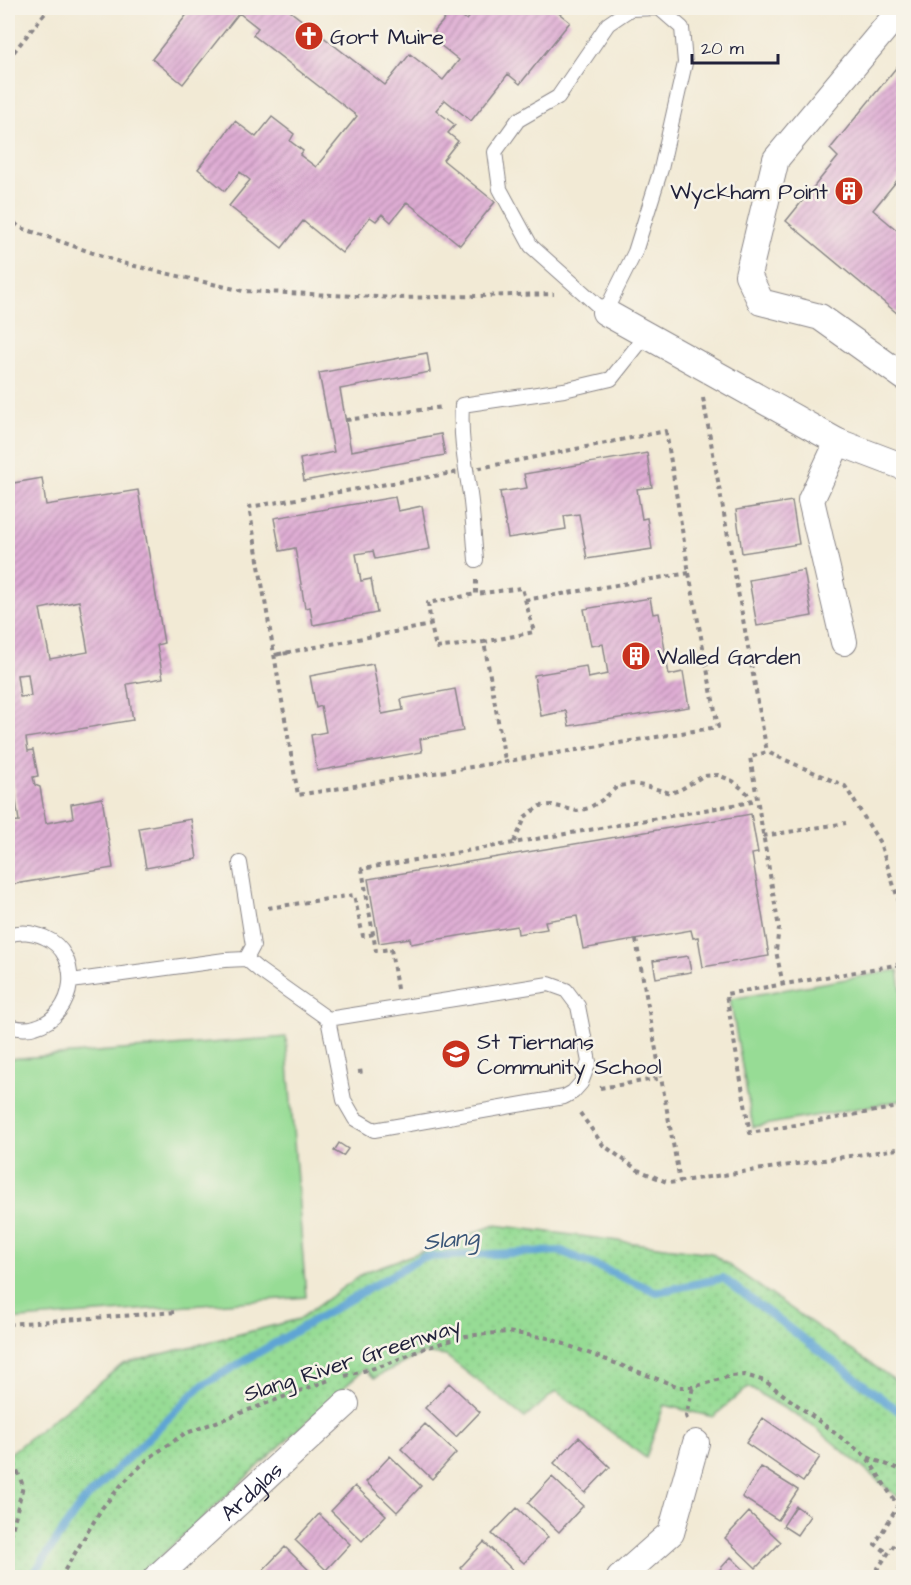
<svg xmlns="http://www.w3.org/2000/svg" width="911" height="1585" font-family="'Architects Daughter',sans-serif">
	<defs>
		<pattern id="park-dots" width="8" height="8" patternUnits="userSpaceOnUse" patternTransform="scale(1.5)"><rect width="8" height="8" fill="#97dc95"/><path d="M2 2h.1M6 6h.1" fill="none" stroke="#82bc81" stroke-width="1.8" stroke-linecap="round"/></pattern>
		<pattern id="building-hatch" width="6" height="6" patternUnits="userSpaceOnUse" patternTransform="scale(1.5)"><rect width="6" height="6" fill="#dfadd4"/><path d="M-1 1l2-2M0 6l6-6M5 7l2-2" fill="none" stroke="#b48cad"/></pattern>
	</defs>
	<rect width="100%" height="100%" fill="#f7f3e8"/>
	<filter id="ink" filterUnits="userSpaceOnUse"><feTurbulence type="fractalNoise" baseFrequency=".0167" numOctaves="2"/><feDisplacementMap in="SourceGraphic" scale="12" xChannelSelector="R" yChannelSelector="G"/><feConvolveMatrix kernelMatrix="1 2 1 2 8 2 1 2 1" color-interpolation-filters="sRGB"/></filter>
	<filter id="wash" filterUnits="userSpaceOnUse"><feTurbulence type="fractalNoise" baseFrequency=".008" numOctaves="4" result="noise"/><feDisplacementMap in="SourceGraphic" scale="24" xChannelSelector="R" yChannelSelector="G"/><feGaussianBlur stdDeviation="1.35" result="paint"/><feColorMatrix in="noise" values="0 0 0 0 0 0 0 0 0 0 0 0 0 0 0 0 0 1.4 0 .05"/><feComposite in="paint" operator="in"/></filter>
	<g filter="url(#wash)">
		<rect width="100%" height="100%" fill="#f2ead5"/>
		<path fill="#97dc95" stroke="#5c7f68" stroke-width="1.5" d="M898,970L903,1002V1100L753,1127L730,999Z
			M286,1037L306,1297L8,1320V1059Z"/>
		<path fill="url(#park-dots)" stroke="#5c7f68" stroke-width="1.5" d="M495,1225L711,1253L903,1386V1498L895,1495L811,1424L748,1387L713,1417L664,1405L646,1458L556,1391L525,1418L446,1356L423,1353L374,1378L365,1368L138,1577L8,1578V1455L123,1364L299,1319L365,1272Z"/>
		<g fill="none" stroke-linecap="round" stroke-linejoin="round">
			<path stroke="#5fa4d4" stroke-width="8" d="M31,1578L81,1504L201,1386L423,1257L561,1251L657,1292L723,1278L904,1415"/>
		</g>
		<g id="blocks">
			<path fill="url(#building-hatch)" fill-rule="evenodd" d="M192,8H286L385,85L410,54L443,80L459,60L435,41V30L449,14L458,13L467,20L477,8H552L570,22L520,84L508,74L471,121L445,100L436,110L455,125L448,133L458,141L443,160L495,202L460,245L407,202L391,222L382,214L376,221L370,217L342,253L303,221L282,248L229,206L250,180L240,172L225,191L198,169L235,121L256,137L272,117L294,134L290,141L303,151L300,155L316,167L357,116L253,35L258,28L239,13L183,84L152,59Z
				M904,58V172L873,210L904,236V319L786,221L838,157L830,149Z
				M427,353L430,372L340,389L351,451L441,434L445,455L304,481L300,459L334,452L319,373Z
				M647,453L652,487L637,489L642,519L647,518L652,549L587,559L579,514L564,516L566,529L508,538L500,492L527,488L524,474Z
				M42,478L46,505L138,490L164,643L157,645L163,678L127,684L133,720L26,738L28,751L33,750L38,776L33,777L35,785L40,787L46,823L73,818L71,804L102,798L113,868L8,885V822L19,821L8,748V484ZM79,601L88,652L50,659L40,609ZM28,674L31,696L20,697L17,675Z
				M395,497L398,511L422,506L430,549L375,559L373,551L356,554L361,581L371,579L377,613L313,625L310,607L305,608L295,548L280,551L274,518Z
				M792,501L799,544L742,553L736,510Z
				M804,570L812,616L757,626L749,580Z
				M650,598L653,614L659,613L669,675L683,672L689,707L569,726L566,711L541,716L534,675L586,666L588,678L608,674L603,644L591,646L584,609Z
				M373,664L382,714L403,710L401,699L455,689L463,731L420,739L422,752L317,771L311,735L326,732L321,706L316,708L310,676Z
				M751,814L758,853L752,854L769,956L703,967L698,937L693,938L691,930L583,949L577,916L545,921L547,929L518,934L517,926L411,944L410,938L379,943L368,879Z
				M191,819L197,859L146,868L139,828Z
				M688,956L691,972L656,978L653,961Z
				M339,1143L348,1149L343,1156L334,1151Z
				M449,1383L480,1412L456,1437L425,1408Z
				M763,1418L820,1457L803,1482L746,1443Z
				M425,1424L456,1453L432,1479L401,1449Z
				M579,1437L610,1467L585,1493L554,1463Z
				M390,1456L421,1486L397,1512L366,1482Z
				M761,1467L798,1490L778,1520L742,1497Z
				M552,1477L583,1506L559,1532L528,1503Z
				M355,1486L386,1515L362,1541L331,1511Z
				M796,1506L810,1516L797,1535L783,1526Z
				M517,1508L548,1537L524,1563L492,1534Z
				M749,1512L781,1542L756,1568L725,1538Z
				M319,1514L350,1544L326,1570L295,1540Z
				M484,1542L515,1572L510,1578H470L460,1568Z
				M285,1547L317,1578H265L260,1573Z
				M731,1557L752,1578H712Z"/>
		</g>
	</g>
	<g filter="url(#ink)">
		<use href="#blocks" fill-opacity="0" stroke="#8a8688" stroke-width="1.5"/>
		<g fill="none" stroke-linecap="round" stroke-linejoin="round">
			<g stroke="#8a8688" stroke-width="16">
				<path id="lane" d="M659,8L682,28L685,63L661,169L635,252L605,312L531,246L500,189L495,152L518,120L558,97L608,24L630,9Z
					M476,560C474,538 473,516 470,494C465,464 460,436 462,405L564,390L611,379L646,335
					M240,863L253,946L246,959
					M8,935C21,931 31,932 44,937C84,954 76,1016 35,1027C26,1030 17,1028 8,1026
					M71,981L225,960L246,959L259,970L328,1019L344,1100L355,1119L374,1130L564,1097L573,1092L581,1083L589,1062L578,1006L566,990L549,984L328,1019"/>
			</g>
			<g stroke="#8a8688" stroke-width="28">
				<g id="street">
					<path d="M902,8L776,159L748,275L761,302L820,317L904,377"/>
					<path d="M605,312L838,442L904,467"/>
					<path d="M838,442L811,500L844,642"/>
					<path id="s1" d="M156,1578L346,1404"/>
					<path d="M620,1578L671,1533L696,1443"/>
				</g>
			</g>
			<path stroke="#8a8688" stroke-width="4" stroke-dasharray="4.5 4.5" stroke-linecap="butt" d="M8,59L49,8
				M8,217L19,227L122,263L243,291L399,298L554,294
				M703,398L767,752
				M346,420L443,407
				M666,431L689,573L718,727L298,795L249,507L465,471Z
				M476,580V594L522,588L534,632L484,642L505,760
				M525,600L689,573
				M431,625L428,603L476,594
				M288,653L274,655L431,625L436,648L484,642
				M763,836L846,823
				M514,842L526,816L540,806L552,805L577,811L589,808L602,800L618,786L634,784L649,787L670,793L680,790L703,776L718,775L733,781L747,793L751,802
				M268,908L354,895L363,936L374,934
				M636,940L680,1182
				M904,971L902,964L726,994L750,1133L904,1106
				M783,985L776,951L779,928L750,757L767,752L845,786L880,843L904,917
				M397,989L391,949L376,951L362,869L757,801
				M358,1072L366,1071
				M600,1088L662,1078
				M580,1113L603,1145L638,1170L669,1183L904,1148
				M8,1324L177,1312
				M345,1376L385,1365L425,1348L466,1336L507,1332L548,1338L679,1387H693L731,1376L745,1375L765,1381L867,1457L904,1471
				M687,1419L686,1416L693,1387
				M8,1446L23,1486L8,1546
				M868,1459L898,1506L875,1544L888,1553
				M60,1578L102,1508L123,1483L149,1458L184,1434L332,1379
				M871,1578L904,1531"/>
			<use href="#lane" stroke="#fff" stroke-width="14"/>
			<use href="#street" stroke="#fff" stroke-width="26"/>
		</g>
	</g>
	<defs>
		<g id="church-disc" transform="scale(1.5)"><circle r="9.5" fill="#c8321e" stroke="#f7f3e8"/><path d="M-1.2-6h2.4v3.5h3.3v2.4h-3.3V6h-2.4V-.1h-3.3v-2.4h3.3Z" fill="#fff"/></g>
		<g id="building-disc" transform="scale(1.5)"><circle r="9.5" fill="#c8321e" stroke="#f7f3e8"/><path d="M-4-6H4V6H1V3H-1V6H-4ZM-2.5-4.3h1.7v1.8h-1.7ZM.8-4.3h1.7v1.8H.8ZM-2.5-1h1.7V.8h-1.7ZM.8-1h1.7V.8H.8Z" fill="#fff"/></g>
		<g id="school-disc" transform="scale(1.5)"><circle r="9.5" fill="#c8321e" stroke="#f7f3e8"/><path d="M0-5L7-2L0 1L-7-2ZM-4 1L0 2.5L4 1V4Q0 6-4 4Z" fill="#fff"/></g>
	</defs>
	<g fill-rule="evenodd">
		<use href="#church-disc" x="309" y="36"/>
		<use href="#building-disc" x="849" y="191"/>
		<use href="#building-disc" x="636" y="656"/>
		<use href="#school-disc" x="456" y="1054"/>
	</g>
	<g text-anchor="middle" stroke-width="5" stroke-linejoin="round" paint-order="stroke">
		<g font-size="22" fill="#22223b" stroke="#f7f3e8" text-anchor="start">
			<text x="330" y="44">Gort Muire</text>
			<text x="828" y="199" text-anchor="end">Wyckham Point</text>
			<text x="657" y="664">Walled Garden</text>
			<text x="477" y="1049">St Tiernans<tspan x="477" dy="25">Community School</tspan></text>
		</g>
		<g font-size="22" fill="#22223b" stroke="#f7f3e8">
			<text transform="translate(352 1359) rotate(-18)" y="8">Slang River Greenway</text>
			<text dy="8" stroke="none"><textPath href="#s1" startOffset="129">Ardglas</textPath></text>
		</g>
		<g font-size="24" font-style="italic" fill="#3a5678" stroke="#f7f3e8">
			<text transform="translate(451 1239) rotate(-6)" y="8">Slang</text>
		</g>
	</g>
	<rect width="911" height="1585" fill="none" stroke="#f7f3e8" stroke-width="30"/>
	<path d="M692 54v9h86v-9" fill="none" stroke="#22223b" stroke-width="3"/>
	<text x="701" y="54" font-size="18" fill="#22223b" stroke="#f7f3e8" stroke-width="4.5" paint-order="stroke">20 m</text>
</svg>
